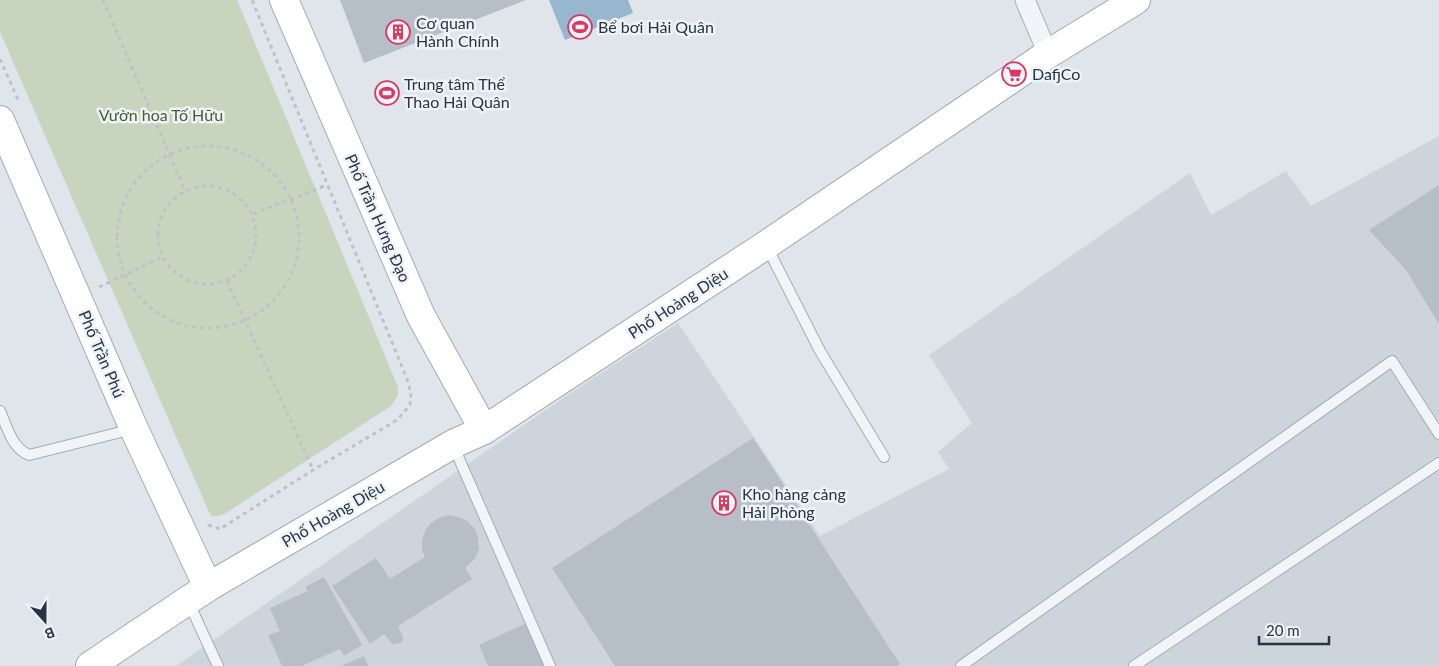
<svg xmlns="http://www.w3.org/2000/svg" width="1439" height="666" font-family="Lato,sans-serif">
	<rect width="100%" height="100%" fill="#dfe5ea"/>
	<path fill="#cdd4dc" d="M1439,136V666H176L563,398L678,323L820,536L949,469L938,452L972,423L929,355L1190,173L1211,215L1286,171L1311,206Z"/>
	<path fill="#c7d5bf" d="M0,0H237L398,387V395L391,406L226,513L219,516H212L208,510L0,32Z"/>
	<path fill="#96b7ce" d="M549,0H628L633,13L565,40Z"/>
	<path fill="#b6bec8" d="M340,0H526L364,63Z
		M1439,185V324L1406,270L1369,230Z
		M753,438L900,664L898,666H615L552,568Z
		M449,515L459,517L467,521L475,529L478,538L479,548L476,557L465,568L472,579L398,626L403,637L402,642L397,644H392L384,634L370,644L332,586L376,558L390,579L425,557L422,550V540L425,531L431,523L439,518Z
		M324,577L362,645L344,656L340,649L301,666H282L268,635L280,631L270,608L308,591L305,587Z
		M525,624L544,666H488L479,645Z
		M364,656L368,666H341Z"/>
	<g fill="none" stroke-linecap="round" stroke-linejoin="round">
		<g stroke="#a4acb5" stroke-width="12">
			<path id="service" d="M767,247L820,351L884,457
				M0,411C7,427 12,448 29,455L133,429
				M453,445L550,666
				M188,601L218,666
				M961,666L1392,361L1439,434
				M1134,666L1439,463"/>
		</g>
		<g stroke="#a4acb5" stroke-width="21">
			<path id="minor" d="M1025,0L1048,54"/>
		</g>
		<g stroke="#a4acb5" stroke-width="30">
			<path id="secondary" d="M284,0L421,316L484,430
				M0,120L134,429L208,587"/>
		</g>
		<g stroke="#9daab7" stroke-width="30">
			<path id="primary" d="M90,666L208,587L453,444L484,430L766,245L1048,54L1136,0"/>
		</g>
		<path stroke="#bdc3c9" stroke-width="3" stroke-dasharray="4 4" stroke-linecap="butt" d="M103,0L185,191
			M0,59L19,102
			M117 237a91 91 0 1 1 182 0a91 91 0 1 1-182 0Z
			M158 235a49 49 0 1 1 98 0a49 49 0 1 1-98 0Z
			M253,214L327,185
			M227,281L313,470
			M99,287L162,257
			M208,525L220,529L313,470L397,420L410,405L411,393L407,379L252,0"/>
		<use href="#service" stroke="#f2f5f8" stroke-width="10"/>
		<use href="#minor" stroke="#f2f5f8" stroke-width="19"/>
		<use href="#secondary" stroke="#fff" stroke-width="28"/>
		<use href="#primary" stroke="#fff" stroke-width="28"/>
	</g>
	<defs>
		<g id="stadium-ring" transform="scale(1.25)"><circle r="9.5" fill="#eff3f7" stroke="#dc3762" stroke-width="1.5"/><path d="M0-5a6.5 5 0 1 0 0 10a6.5 5 0 1 0 0-10ZM-3.5-1.8h7v3.6h-7Z" fill="#dc3762"/></g>
		<g id="building-ring" transform="scale(1.25)"><circle r="9.5" fill="#eff3f7" stroke="#dc3762" stroke-width="1.5"/><path d="M-4-6H4V6H1V3H-1V6H-4ZM-2.5-4.3h1.7v1.8h-1.7ZM.8-4.3h1.7v1.8H.8ZM-2.5-1h1.7V.8h-1.7ZM.8-1h1.7V.8H.8Z" fill="#dc3762"/></g>
		<g id="supermarket-ring" transform="scale(1.25)"><circle r="9.5" fill="#eff3f7" stroke="#dc3762" stroke-width="1.5"/><path d="M-6-5.5h2.5l.6 2H6L4.5 2H-2.5L-4.4-4H-6ZM-1.5 3.2a1.3 1.3 0 1 0 .1 0ZM3 3.2a1.3 1.3 0 1 0 .1 0Z" fill="#dc3762"/></g>
	</defs>
	<g fill-rule="evenodd">
		<use href="#stadium-ring" x="580" y="27"/>
		<use href="#building-ring" x="398" y="32"/>
		<use href="#supermarket-ring" x="1014" y="74"/>
		<use href="#stadium-ring" x="387" y="93"/>
		<use href="#building-ring" x="724" y="503"/>
	</g>
	<g text-anchor="middle" stroke-width="5" stroke-linejoin="round" paint-order="stroke">
		<g font-size="16" fill="#263443" stroke="#eff3f7" text-anchor="start">
			<text x="416" y="29">Cơ quan<tspan x="416" dy="18">Hành Chính</tspan></text>
			<text x="598" y="33">Bể bơi Hải Quân</text>
			<text x="1032" y="80">DafjCo</text>
			<text x="404" y="90">Trung tâm Thể<tspan x="404" dy="18">Thao Hải Quân</tspan></text>
			<text x="742" y="500">Kho hàng cảng<tspan x="742" dy="18">Hải Phòng</tspan></text>
		</g>
		<g font-size="16" fill="#406032" stroke="#eff3f7">
			<text x="161" y="121">Vườn hoa Tố Hữu</text>
		</g>
		<g font-size="16" fill="#263443" stroke="#eff3f7">
			<text transform="translate(378 218) rotate(66)" y="6">Phố Trần Hưng Đạo</text>
			<text transform="translate(678 303) rotate(-33)" y="6">Phố Hoàng Diệu</text>
			<text transform="translate(102 354) rotate(67)" y="6">Phố Trần Phú</text>
			<text transform="translate(333 514) rotate(-30)" y="6">Phố Hoàng Diệu</text>
		</g>
	</g>
	<g transform="translate(45 621) rotate(159)" stroke="#eff3f7" stroke-width="4" paint-order="stroke">
	<path d="M0-4L9 19L0 12L-9 19Z" fill="#263443"/>
	<text y="-8" font-size="14" font-weight="bold" text-anchor="middle" fill="#263443">B</text>
	</g>
	<path d="M1259 636v8h70v-8" fill="none" stroke="#263443" stroke-width="2.5"/>
	<text x="1266" y="636" font-size="15" fill="#263443" stroke="#eff3f7" stroke-width="4" paint-order="stroke">20 m</text>
</svg>
